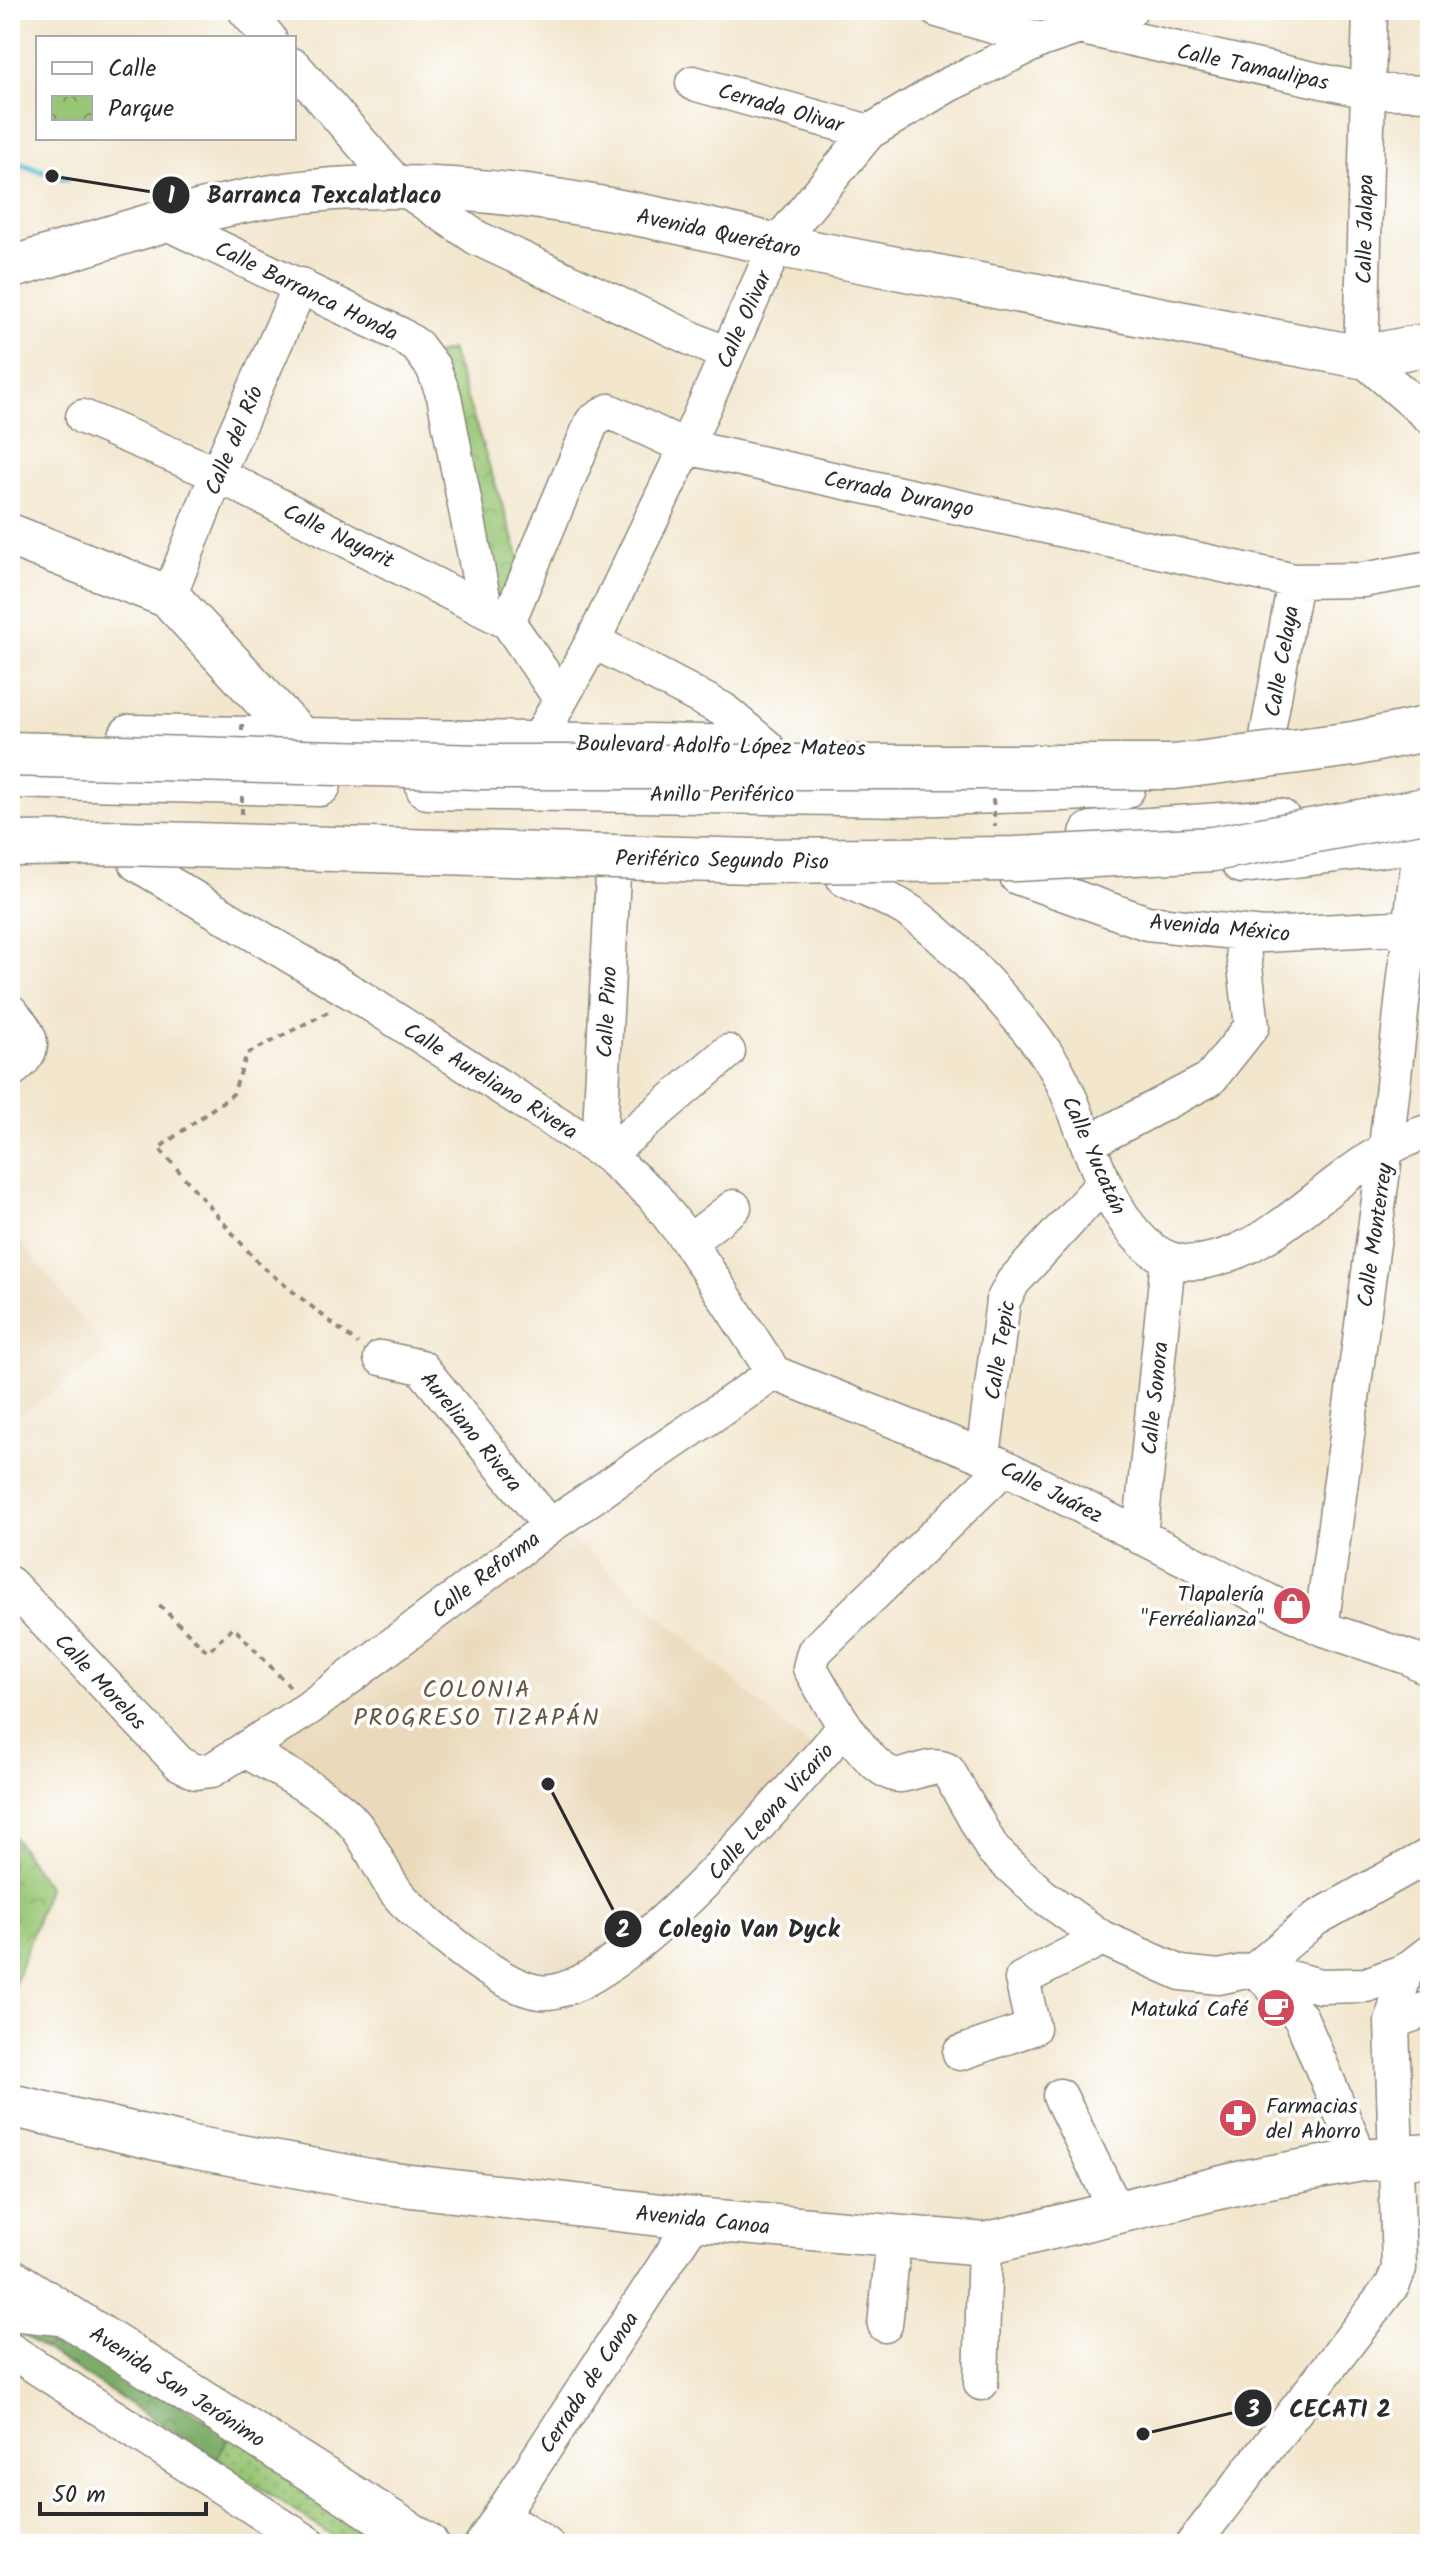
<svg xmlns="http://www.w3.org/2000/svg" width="1440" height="2554" font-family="Kalam,sans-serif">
	<defs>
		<pattern id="grass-dots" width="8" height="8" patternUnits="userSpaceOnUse" patternTransform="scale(2)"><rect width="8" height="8" fill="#98c674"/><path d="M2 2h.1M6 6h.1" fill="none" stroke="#7ca15f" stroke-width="1.8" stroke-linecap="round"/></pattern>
		<pattern id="forest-crowns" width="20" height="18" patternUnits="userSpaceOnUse" patternTransform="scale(2)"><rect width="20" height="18" fill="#7aab66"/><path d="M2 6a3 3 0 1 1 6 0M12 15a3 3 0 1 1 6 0" fill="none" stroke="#648b54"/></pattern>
		<pattern id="park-crowns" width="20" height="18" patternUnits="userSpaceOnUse" patternTransform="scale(2)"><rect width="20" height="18" fill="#98c674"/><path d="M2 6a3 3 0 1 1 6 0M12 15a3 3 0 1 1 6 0" fill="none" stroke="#7ca15f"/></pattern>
	</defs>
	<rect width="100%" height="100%" fill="#fff"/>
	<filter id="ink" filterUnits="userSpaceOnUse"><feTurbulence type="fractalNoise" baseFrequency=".0125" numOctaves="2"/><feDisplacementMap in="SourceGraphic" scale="16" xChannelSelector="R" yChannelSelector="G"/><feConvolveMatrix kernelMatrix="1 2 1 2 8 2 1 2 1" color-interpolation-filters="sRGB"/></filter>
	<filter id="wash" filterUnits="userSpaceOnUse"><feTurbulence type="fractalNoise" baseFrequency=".006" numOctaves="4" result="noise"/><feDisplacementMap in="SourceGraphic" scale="32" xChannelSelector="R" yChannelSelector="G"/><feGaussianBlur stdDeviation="1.8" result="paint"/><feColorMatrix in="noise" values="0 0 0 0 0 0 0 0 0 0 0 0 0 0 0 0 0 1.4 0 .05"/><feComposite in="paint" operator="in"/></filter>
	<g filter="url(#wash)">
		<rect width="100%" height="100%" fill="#f2e6cd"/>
		<path fill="#ead9ba" d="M10,1227L108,1353L10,1422Z
			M561,1529L813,1750L664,1913L539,1987L398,1879L264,1752Z"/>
		<path fill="url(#grass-dots)" stroke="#627850" stroke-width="2" d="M231,2435L396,2544H344L216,2459Z"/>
		<path fill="url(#forest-crowns)" stroke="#526b48" stroke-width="2" d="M10,2327L53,2334L124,2370L231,2435L216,2459Z"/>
		<path fill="url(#park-crowns)" stroke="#627850" stroke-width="2" d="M451,350L523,568L492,630L430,387L416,360Z
			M10,1831L48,1888L10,1997Z"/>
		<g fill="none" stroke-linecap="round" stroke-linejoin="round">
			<path stroke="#53bbd1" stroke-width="7" d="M10,161L67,179"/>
		</g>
	</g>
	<g filter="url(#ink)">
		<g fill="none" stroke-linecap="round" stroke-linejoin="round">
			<g stroke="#8e887c" stroke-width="37">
				<path id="minor" d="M245,10L269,38
					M937,10L1041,40
					M1370,10L1361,357L1430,417
					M1078,27L1367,91L1430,93
					M294,66L397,184L477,238L727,355
					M693,83L869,132
					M165,222L399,334L417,346L433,367L444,396L485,608
					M83,417L217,474L508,622L560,698
					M169,597L217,474L301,285
					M508,622L592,422L609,411L686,447L1295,581L1363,580L1430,568
					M593,641L722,709L767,747
					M538,741L593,641L686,447L776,245L869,132L948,85L1041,40L1130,10
					M1266,742L1295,581
					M137,864L358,996L607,1155L652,1194L689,1242L774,1373
					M1017,877L1147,923L1264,935L1430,926
					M844,879C863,889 885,897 904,908C946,933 1023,1019 1051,1061C1089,1116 1111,1280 1206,1261C1290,1245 1341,1156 1430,1131
					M10,1011C31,1035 42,1049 10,1071
					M1088,1143L1210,1079L1252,1026L1241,933
					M599,1149L613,875
					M607,1155L728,1052
					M689,1242L734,1207
					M381,1358L421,1367L550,1526
					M774,1373L983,1456L1321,1628L1410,1658L1430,1669
					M983,1456L1003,1301L1013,1282L1103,1184
					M1005,1467L814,1652L810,1668C825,1693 868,1776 900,1775C916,1774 933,1761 948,1771L993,1850L1043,1896L1102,1938L1181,1973L1219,1977L1256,1969L1320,1986L1366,1985L1405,1971
					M1140,1537L1168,1260
					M10,1584L179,1763L196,1772L212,1770L309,1708L550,1526L774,1373
					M1321,1628L1386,1148L1420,842
					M247,1751C279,1771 334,1797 356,1826C376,1851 385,1885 409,1906C439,1933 499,1986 539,1992C615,2002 794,1785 844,1728
					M1392,2022L1430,2008
					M960,2053L1033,2028L1022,1979L1102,1938
					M1060,2096L1116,2210
					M1361,2160L1301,2018L1256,1969L1315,1919L1430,1855
					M10,2313L69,2319
					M885,2325L894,2238
					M10,2350L310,2544
					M981,2383L985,2244
					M501,2515L546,2544
					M482,2544L695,2219
					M1193,2544L1393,2284L1399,2269L1392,2022L1405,1971L1430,1952"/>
			</g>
			<g stroke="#8e887c" stroke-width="45">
				<path id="major" d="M10,268C98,242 188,209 279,195C444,170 615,207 776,245L1361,357L1430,344
					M10,535L169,597L299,737
					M130,736L760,747
					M1242,862L1430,840
					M10,2105L187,2146L385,2183L695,2219L985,2244L1252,2180L1361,2160L1430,2155
					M10,2279L427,2544"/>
			</g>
			<g stroke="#8e887c" stroke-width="47">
				<path id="highway" d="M10,776L319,784
					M428,787L907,794L1123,787
					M1092,834L1279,821"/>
			</g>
			<path stroke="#8e887c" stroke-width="4" stroke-dasharray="6 6" stroke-linecap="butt" d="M328,1012L247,1054L233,1094L159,1148L260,1265L358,1344
				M159,1605L208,1652L233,1627L290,1687"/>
			<use href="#minor" stroke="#fff" stroke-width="34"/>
			<use href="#major" stroke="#fff" stroke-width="42"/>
			<use href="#highway" stroke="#fff" stroke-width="44"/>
			<g stroke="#8e887c" stroke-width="47" stroke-linecap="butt">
				<path id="highway-bridge" d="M10,754L482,767H1174L1353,744L1430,728
					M10,844L123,843L753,861L1016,859L1213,849L1430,809"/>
			</g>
			<path stroke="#8e887c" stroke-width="4" stroke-dasharray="6 6" stroke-linecap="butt" d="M242,730V720
				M993,799L995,827
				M242,814V791"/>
			<use href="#highway-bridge" stroke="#fff" stroke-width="44"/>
		</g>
	</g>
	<defs>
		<g id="shop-disc" transform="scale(2)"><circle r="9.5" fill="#d1495b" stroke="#fff"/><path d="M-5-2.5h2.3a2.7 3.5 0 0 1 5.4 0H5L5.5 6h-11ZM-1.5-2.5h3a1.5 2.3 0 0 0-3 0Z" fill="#fff"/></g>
		<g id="cafe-disc" transform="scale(2)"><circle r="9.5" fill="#d1495b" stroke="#fff"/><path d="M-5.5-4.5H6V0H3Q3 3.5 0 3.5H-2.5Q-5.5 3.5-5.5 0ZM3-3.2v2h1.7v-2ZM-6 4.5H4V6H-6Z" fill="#fff"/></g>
		<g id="pharmacy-disc" transform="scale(2)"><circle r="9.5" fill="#d1495b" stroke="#fff"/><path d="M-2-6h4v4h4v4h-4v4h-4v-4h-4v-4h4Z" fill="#fff"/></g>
	</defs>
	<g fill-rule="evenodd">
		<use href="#shop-disc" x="1292" y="1606"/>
		<use href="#cafe-disc" x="1276" y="2008"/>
		<use href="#pharmacy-disc" x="1238" y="2118"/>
	</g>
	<g text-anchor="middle" stroke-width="7" stroke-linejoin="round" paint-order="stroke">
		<g font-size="22" fill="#2b2b2b" stroke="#fff">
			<text transform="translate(1253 66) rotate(12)" y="8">Calle Tamaulipas</text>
			<text transform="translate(781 107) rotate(16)" y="8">Cerrada Olivar</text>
			<text transform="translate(1364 229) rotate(-89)" y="8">Calle Jalapa</text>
			<text transform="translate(719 232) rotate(12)" y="8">Avenida Querétaro</text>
			<text transform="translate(307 290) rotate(26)" y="8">Calle Barranca Honda</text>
			<text transform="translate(743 319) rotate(-66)" y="8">Calle Olivar</text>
			<text transform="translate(233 440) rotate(-67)" y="8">Calle del Río</text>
			<text transform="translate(899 493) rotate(12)" y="8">Cerrada Durango</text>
			<text transform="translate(339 535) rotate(26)" y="8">Calle Nayarit</text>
			<text transform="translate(1281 661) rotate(-80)" y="8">Calle Celaya</text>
			<text transform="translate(721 745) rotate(1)" y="8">Boulevard Adolfo López Mateos</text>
			<text x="722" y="801">Anillo Periférico</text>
			<text transform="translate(722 859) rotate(1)" y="8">Periférico Segundo Piso</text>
			<text transform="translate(1220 927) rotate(5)" y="8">Avenida México</text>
			<text transform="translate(606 1012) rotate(-87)" y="8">Calle Pino</text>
			<text transform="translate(491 1080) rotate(32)" y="8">Calle Aureliano Rivera</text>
			<text transform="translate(1095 1155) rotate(66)" y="8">Calle Yucatán</text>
			<text transform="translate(1374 1235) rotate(-82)" y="8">Calle Monterrey</text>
			<text transform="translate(999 1350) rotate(-81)" y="8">Calle Tepic</text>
			<text transform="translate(1154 1398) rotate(-84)" y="8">Calle Sonora</text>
			<text transform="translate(472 1431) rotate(51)" y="8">Aureliano Rivera</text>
			<text transform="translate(1052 1491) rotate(27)" y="8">Calle Juárez</text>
			<text transform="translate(485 1574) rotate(-37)" y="8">Calle Reforma</text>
			<text transform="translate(101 1681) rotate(47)" y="8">Calle Morelos</text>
			<text transform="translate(770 1811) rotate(-48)" y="8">Calle Leona Vicario</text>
			<text transform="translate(703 2219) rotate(6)" y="8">Avenida Canoa</text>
			<text transform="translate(588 2382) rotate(-57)" y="8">Cerrada de Canoa</text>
			<text transform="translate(178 2386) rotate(33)" y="8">Avenida San Jerónimo</text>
		</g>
		<g font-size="22" fill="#2b2b2b" stroke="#fff" text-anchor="end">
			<text x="1264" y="1601">Tlapalería<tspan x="1264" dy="25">"Ferréalianza"</tspan></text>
			<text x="1248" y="2016">Matuká Café</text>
			<text x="1266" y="2113" text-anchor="start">Farmacias<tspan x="1266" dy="25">del Ahorro</tspan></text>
		</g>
		<g font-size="24" letter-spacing="2" fill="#655440" stroke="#fff">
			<text x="477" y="1697">COLONIA<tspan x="477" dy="28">PROGRESO TIZAPÁN</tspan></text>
		</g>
	</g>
	<path fill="none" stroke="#2b2b2b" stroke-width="3" d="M52 176L171 195M548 1784L623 1929M1143 2434L1253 2408"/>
	<g fill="#2b2b2b" stroke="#fff" stroke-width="3">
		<circle cx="52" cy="176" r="8"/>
		<circle cx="548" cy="1784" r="8"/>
		<circle cx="1143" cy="2434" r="8"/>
		<circle cx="171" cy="195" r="20"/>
		<circle cx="623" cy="1929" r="20"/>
		<circle cx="1253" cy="2408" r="20"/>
	</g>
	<g font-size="24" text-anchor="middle" font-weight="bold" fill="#fff">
		<text x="171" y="203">1</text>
		<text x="623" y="1937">2</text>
		<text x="1253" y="2417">3</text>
	</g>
	<g font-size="24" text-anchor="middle" font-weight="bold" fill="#2b2b2b" stroke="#fff" stroke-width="7" stroke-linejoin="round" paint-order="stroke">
		<text x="324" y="203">Barranca Texcalatlaco</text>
		<text x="749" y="1937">Colegio Van Dyck</text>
		<text x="1340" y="2417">CECATI 2</text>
	</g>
	<rect width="1440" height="2554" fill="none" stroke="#fff" stroke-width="40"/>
	<rect x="36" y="36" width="260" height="104" fill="#ffffff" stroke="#aaaaaa" stroke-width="2"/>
	<rect x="52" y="62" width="40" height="12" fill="#ffffff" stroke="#aaaaaa" stroke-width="2"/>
	<text x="108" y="76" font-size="24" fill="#2b2b2b">Calle</text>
	<rect x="52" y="96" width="40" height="24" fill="url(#park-crowns)" stroke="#aaaaaa" stroke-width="2"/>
	<text x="108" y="116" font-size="24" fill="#2b2b2b">Parque</text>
	<path d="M40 2502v12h166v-12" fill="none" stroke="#2b2b2b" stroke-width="4"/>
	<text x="52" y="2502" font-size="24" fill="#2b2b2b" stroke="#ffffff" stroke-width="6" paint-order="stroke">50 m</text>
</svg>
